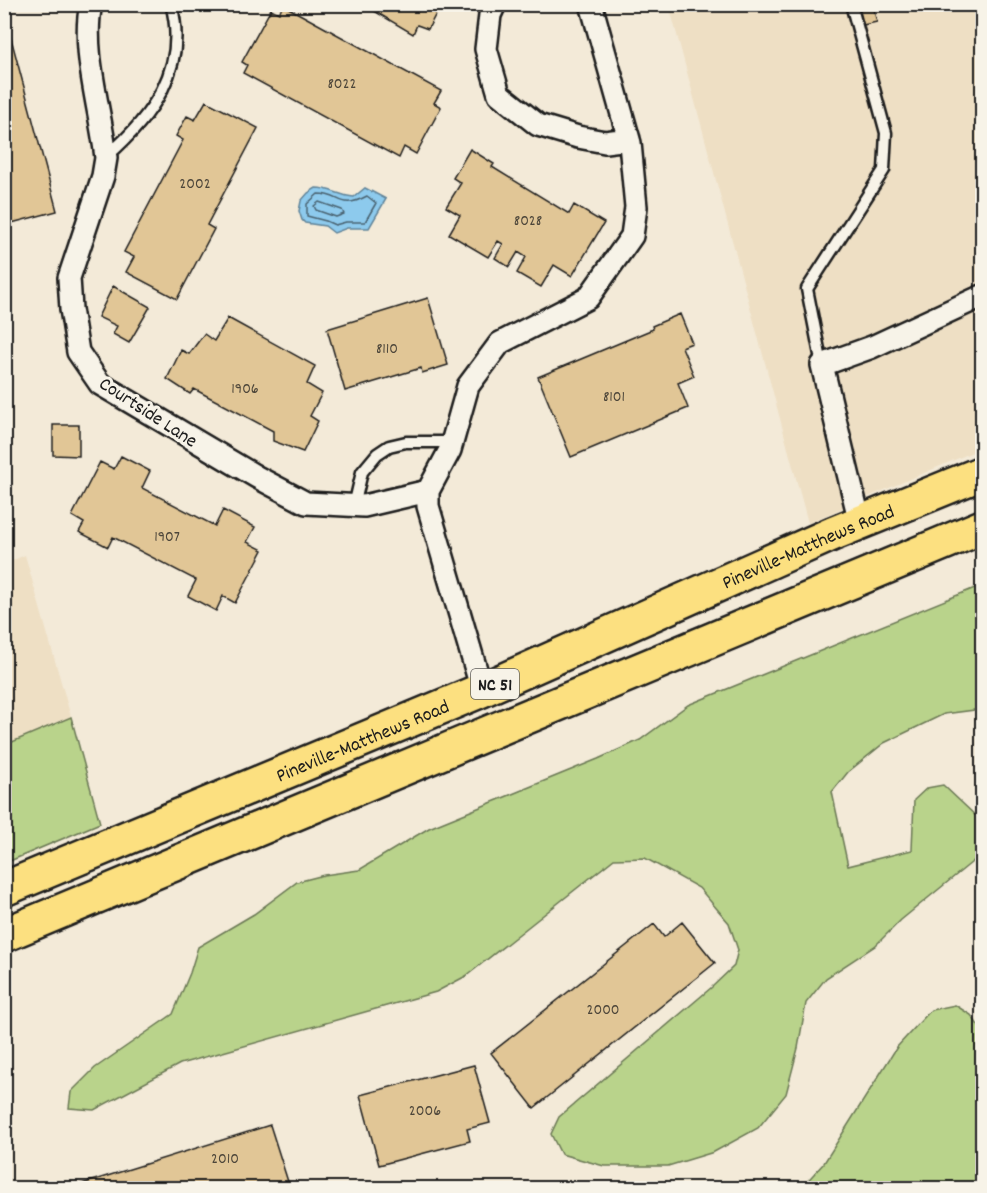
<svg xmlns="http://www.w3.org/2000/svg" width="987" height="1193" font-family="Dekko,sans-serif">
	<rect width="100%" height="100%" fill="#f3ead8"/>
	<filter id="ink" filterUnits="userSpaceOnUse"><feTurbulence type="fractalNoise" baseFrequency=".0167" numOctaves="2"/><feDisplacementMap in="SourceGraphic" scale="12" xChannelSelector="R" yChannelSelector="G"/><feConvolveMatrix kernelMatrix="1 2 1 2 8 2 1 2 1" color-interpolation-filters="sRGB"/></filter>
	<g filter="url(#ink)">
		<path fill="#eedfc4" d="M669,5H982V448L808,523Z
			M25,555L71,717L5,745V564Z"/>
		<path fill="#b9d38b" stroke="#6a7854" stroke-width="1.5" d="M982,585V709L944,714L884,743L848,772L832,792L848,866L912,850L914,800L927,788L943,785L978,818L982,826V854L901,920L875,946L826,978L806,1003L798,1048L786,1094L758,1128L714,1152L668,1166H604L561,1154L551,1134L559,1117L712,987L734,966L738,950L729,923L699,888L645,858L614,859L466,976L436,992L180,1064L94,1110L69,1108L71,1092L95,1068L173,1014L190,973L198,947L254,914L297,882L324,875L359,870L429,828L598,759L640,740L688,705Z
			M71,717L100,823L5,863V745Z
			M955,1005L971,1015L982,1031V1188H801L824,1163L897,1047L931,1010Z"/>
		<path fill="#8dcaed" stroke="#608499" stroke-width="1.5" d="M316,188C330,188 340,196 354,197L365,188L386,199L369,228H347L334,233L325,226L305,223L302,220L299,211L301,201L308,193Z"/>
		<g fill="none" stroke-linecap="round" stroke-linejoin="round">
			<path stroke="#496270" stroke-width="1.5" d="M318,194C342,194 339,211 367,196L376,203L365,222H346L335,225L326,221L307,216V204Z
				M319,202L342,210L344,214L336,217L316,210L314,206Z"/>
		</g>
		<path fill="#e1c696" stroke="#1c1c1c" stroke-width="1.5" d="M441,4L428,29L417,25L413,34L364,5Z
			M857,4H872L877,22L863,25Z
			M283,5L441,91L434,103L441,107L416,154L404,147L399,158L243,73L247,65L242,62L271,9L279,13Z
			M8,27L57,211L4,225V28Z
			M206,101L258,128L207,225L214,229L177,299L126,272L134,257L124,252L183,140L176,136L187,116L195,120Z
			M470,149L494,164L492,167L569,214L574,205L604,223L572,276L554,265L541,287L517,273L526,257L518,252L509,267L495,258L503,244L498,241L488,257L449,234L460,215L446,207L461,183L453,178Z
			M113,286L150,307L129,343L113,334L117,326L98,317Z
			M428,298L448,365L422,373L421,368L345,391L327,329Z
			M680,314L692,343L682,347L694,376L678,383L688,408L571,457L538,377L653,329L652,326Z
			M228,318L315,366L307,384L322,393L310,416L318,421L303,452L273,441V431L194,389L190,394L167,379L181,350L189,354L204,334L214,341Z
			M53,425H79V456L53,455Z
			M121,456L150,471L142,488L215,526L223,510L255,527L247,542L263,550L235,603L223,596L216,611L188,596L196,580L113,537L108,547L79,532L84,523L72,516L100,462L114,469Z
			M682,922L715,963L534,1108L491,1053L654,924L664,937Z
			M474,1065L490,1123L467,1129L470,1141L379,1165L360,1095Z
			M270,1125L290,1188H69Z"/>
		<g fill="none" stroke-linecap="round" stroke-linejoin="round">
			<g stroke="#1c1c1c" stroke-width="15">
				<path id="lane" d="M106,157C151,118 189,68 171,4
					M822,365L807,289L884,170L886,133L851,4
					M354,506L362,472L377,454L389,446L406,442H452"/>
			</g>
			<g stroke="#1c1c1c" stroke-width="26">
				<path id="street" d="M91,4C81,50 101,111 106,158L103,176L69,278L71,309L78,352L100,384L257,477L306,503L364,506L428,491
					M495,4L490,15L486,49L499,94L538,125L578,137L605,142L629,139
					M860,523L822,365L872,347L982,296
					M482,690L428,506V491L450,450L468,386L500,343L588,298L632,236L636,207L630,143L591,4"/>
			</g>
			<g stroke="#1c1c1c" stroke-width="38">
				<g id="primary">
					<path id="s1" d="M4,889L482,690L832,534L982,473"/>
					<path d="M4,935L982,527"/>
				</g>
			</g>
			<use href="#lane" stroke="#f7f3e8" stroke-width="10"/>
			<use href="#street" stroke="#f7f3e8" stroke-width="21"/>
			<use href="#primary" stroke="#fce080" stroke-width="33"/>
		</g>
	</g>
	<g text-anchor="middle" stroke-width="6" stroke-linejoin="round" paint-order="stroke">
		<g font-size="16" fill="#4d463a">
			<text x="342" y="88">8022</text>
			<text x="195" y="188">2002</text>
			<text x="528" y="225">8028</text>
			<text x="387" y="353">8110</text>
			<text x="245" y="393">1906</text>
			<text x="614" y="401">8101</text>
			<text x="167" y="541">1907</text>
			<text x="603" y="1014">2000</text>
			<text x="425" y="1115">2006</text>
			<text x="225" y="1163">2010</text>
		</g>
		<rect fill="#f7f3e8" stroke="#5e5c59" stroke-width="1.5" x="471" y="669" width="48" height="30" rx="4.5"/>
		<g font-size="18" font-weight="bold" fill="#1c1c1c">
			<text x="495" y="690">NC 51</text>
		</g>
		<g font-size="20" fill="#1c1c1c" stroke="#f7f3e8">
			<text transform="translate(149 411) rotate(33)" y="7">Courtside Lane</text>
			<text dy="7" stroke="none"><textPath href="#s1" startOffset="874">Pineville-Matthews Road</textPath></text>
			<text dy="7" stroke="none"><textPath href="#s1" startOffset="388">Pineville-Matthews Road</textPath></text>
		</g>
	</g>
	<rect width="987" height="1193" fill="none" stroke="#f7f3e8" stroke-width="24"/>
	<rect x="12" y="12" width="963" height="1169" fill="none" stroke="#1c1c1c" stroke-width="2" filter="url(#ink)"/>
</svg>
